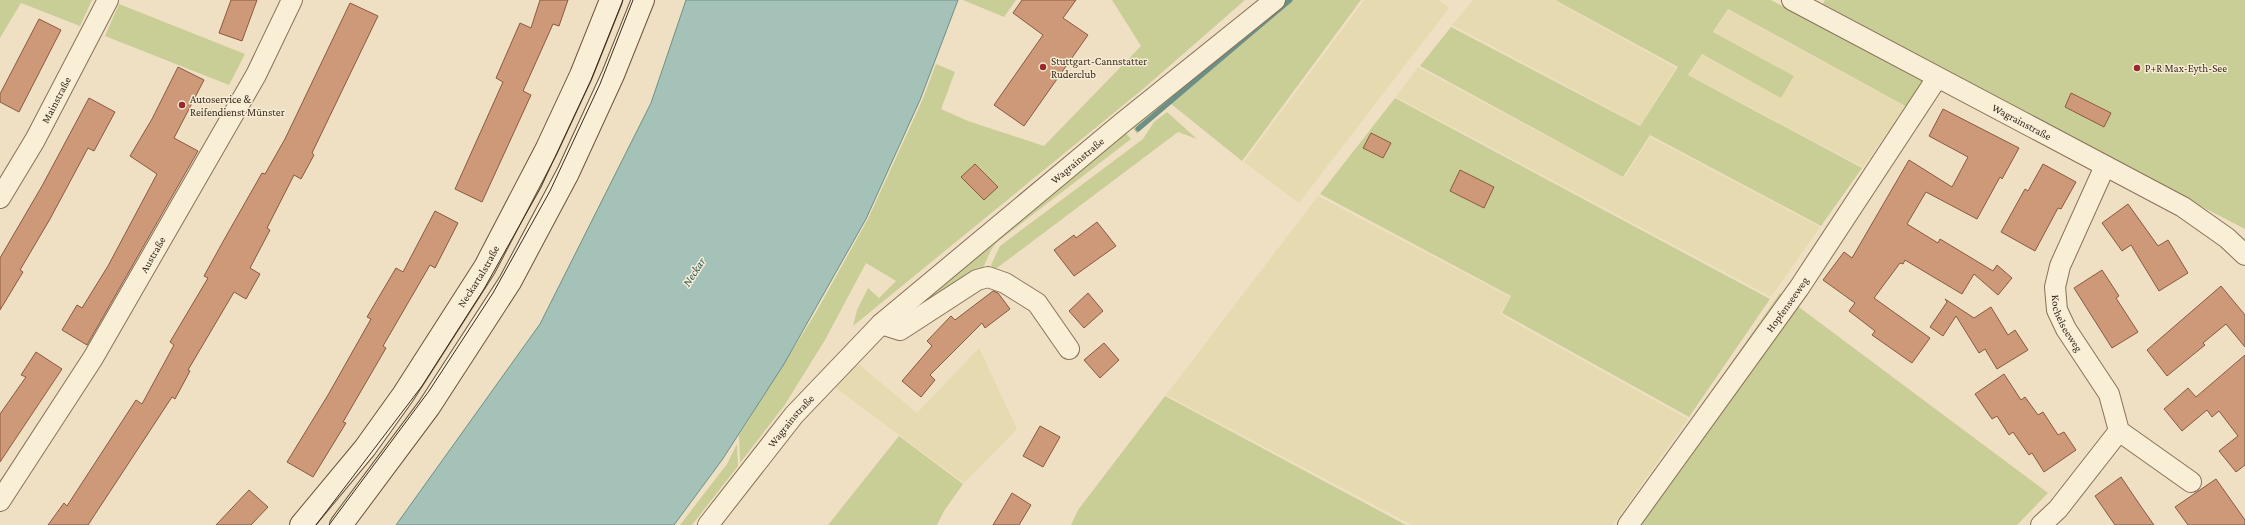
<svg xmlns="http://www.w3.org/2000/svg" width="2245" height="525" font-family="'Crimson Pro',serif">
	<rect width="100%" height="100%" fill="#efe0c3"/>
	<path fill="#e5dab0" d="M1364,0H1439L1449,8L1299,203L1244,162Z
		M1473,0H1553L1676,68L1640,125L1452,25Z
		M1728,10L1906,107L1863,167L1689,75L1702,55L1781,98L1794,76L1714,32Z
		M1418,67L1624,178L1650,137L1820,227L1771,297L1396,97Z
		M1318,196L1510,297L1500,314L1688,419L1613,525H1412L1166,395Z
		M979,348L1017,429L964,483L833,386L856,362L917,413Z"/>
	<path fill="#c9cd96" d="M0,0H92L80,26L21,3L0,38Z
		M963,0H1016L1004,17Z
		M1112,0H1245L1143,89L853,326L857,310L868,288L879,298L896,281L866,263L825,340L784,406L740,463L739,435L815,314L868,219L922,101L936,64L955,72L941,109L968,121L1044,146L1141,46Z
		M1285,0H1361L1242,161L1170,103L1150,120L1137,134L1133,128Z
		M1555,0H1771L1924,81L1907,107L1728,9L1713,32L1794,76L1781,98L1702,54L1688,75L1862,168L1821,226L1650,135L1623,177L1420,66L1451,27L1640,126L1678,67Z
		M1825,0H2245V229L1820,9Z
		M119,4L245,54L229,85L105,36Z
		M1395,98L1770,299L1689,417L1502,313L1511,296L1320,194Z
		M1167,112L1197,139L1178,132L997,268H993L991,265L1000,246L1143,139L1154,122Z
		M1126,133L1131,139L996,243L991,250L983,268L902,318Z
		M1780,293L2048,493L2017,525H1618Z
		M1165,396L1406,525H1071L1078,510Z
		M899,436L963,484L944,511L937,525H828Z
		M737,444L738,466L692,525H680L727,464Z"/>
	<path fill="#a5c2b8" stroke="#6c9086" d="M686,0H958L920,100L866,219L784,364L722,460L674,525H396L540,324L651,103Z"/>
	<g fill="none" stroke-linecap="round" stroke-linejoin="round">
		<path stroke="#6c9086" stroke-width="5" d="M1138,129L1290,0"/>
	</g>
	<path fill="#ce9978" stroke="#895a3f" d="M231,0H257L242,41L219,33Z
		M540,0H568L559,26L553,24L523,91L531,95L482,202L455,189L503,82L496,78L520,23L531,28Z
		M1022,0H1076L1063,18L1088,35L1024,126L994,105L1043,35L1013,13Z
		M350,3L378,16L312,153L314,155L301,179L294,175L267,228L270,230L250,268L260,274L246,299L234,292L188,370L190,371L175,399L172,397L88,525H48L64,503L67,506L136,400L142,404L174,345L170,342L208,278L204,276L225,238L262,173L265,174L285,139Z
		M39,19L61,30L19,112L0,102V94Z
		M178,67L204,80L174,138L198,151L87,345L62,330L77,305L82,308L108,266L157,174L130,156L152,119Z
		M2071,93L2111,113L2104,127L2065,107Z
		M89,98L115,112L94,151L88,148L50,219L20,270L23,272L0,310V258L42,186Z
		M1943,109L2019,148L2002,179L2000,177L1977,219L1926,192L1907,224L1938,243L1940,239L1993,271L1997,265L2012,278L1998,295L1974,274L1962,294L1905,260L1903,264L1900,263L1874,298L1930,338L1912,363L1872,335L1875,331L1849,311L1855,303L1823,280L1844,252L1852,258L1909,160L1952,187L1968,157L1929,136Z
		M1371,133L1391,143L1383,158L1363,148Z
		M975,164L998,187L984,200L961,177Z
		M2043,164L2076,182L2061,209L2058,208L2035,251L2001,232L2025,189L2028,191Z
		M1460,170L1494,187L1484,208L1450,191Z
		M2128,204L2158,246L2168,240L2188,273L2159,291L2131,245L2122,251L2102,223Z
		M435,211L458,223L435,268L430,265L383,346L386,348L343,422L346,423L313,477L287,462L328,395L371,319L367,317L396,268L403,272Z
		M1097,222L1116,246L1074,276L1054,250L1074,235L1076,238Z
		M2102,270L2119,296L2116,298L2138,332L2112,348L2074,288Z
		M2221,286L2245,315V347L2226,324L2203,343L2205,345L2167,376L2147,350Z
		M993,291L998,293L1010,309L985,328L982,323L930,375L935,380L921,397L902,381L932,346L927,341L951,316L955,320Z
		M1088,293L1103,311L1084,328L1069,311Z
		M1945,299L1974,318L1991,307L2008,335L2015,330L2028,350L1997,369L1985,349L1979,353L1956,316L1943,336L1930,327L1947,302Z
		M1104,343L1119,360L1100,378L1084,360Z
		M36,352L62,369L0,462V414L26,377L21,375Z
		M2245,355V465L2236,472L2219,451L2238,436L2219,411L2212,417L2207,410L2182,431L2164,409L2188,388L2196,397Z
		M2004,374L2021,400L2025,397L2038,415L2043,412L2058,435L2064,432L2076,450L2044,472L2032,453L2029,455L2013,432L2009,435L1997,416L1992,419L1975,394Z
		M1040,426L1060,437L1043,467L1023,456Z
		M2121,477L2142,508L2154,525H2115L2095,496Z
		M2216,479L2245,520V525H2188L2175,507Z
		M249,490L268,507L251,525H216Z
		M1012,493L1031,505L1019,525H993Z"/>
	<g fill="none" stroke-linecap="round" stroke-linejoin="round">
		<g stroke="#897159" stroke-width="22">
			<g id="minor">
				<path id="s1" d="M1792,0L2183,207L2227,238L2245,255"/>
				<path id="s2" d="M2105,166L2060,266L2055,287L2057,310L2066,329L2109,394L2119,431L2191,482"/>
				<path id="s3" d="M0,198L35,140L108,0"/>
				<path d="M881,324L900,330L977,280L988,277L1005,283L1037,303L1069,349"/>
				<path id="s4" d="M0,501L93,358L256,75L292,0"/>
				<path id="s5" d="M708,525L794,415L881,324L1122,123L1275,0"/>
				<path id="s6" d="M1628,525L1799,288L1937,78"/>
				<path d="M2041,525L2058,509L2119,431"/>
			</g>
		</g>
		<g stroke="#6b523c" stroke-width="24">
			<g id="secondary">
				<path id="s7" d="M301,525L365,448L403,395L485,267L547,148L581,75L611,0"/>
				<path d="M341,525L429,407L510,282L568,173L613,75L643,0"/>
			</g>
		</g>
		<use href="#minor" stroke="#f9eed6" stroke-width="20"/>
		<use href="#secondary" stroke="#f9eed6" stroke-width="22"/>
		<path stroke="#392a1e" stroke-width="1" d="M316,525L422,386L484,289L541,187L591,80L623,0
			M329,525L429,391L493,293L550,191L600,84L633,0"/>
	</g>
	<g fill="#9a282d" stroke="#f6ebd3" stroke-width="1.5">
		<circle cx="1043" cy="67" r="4"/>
		<circle cx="2137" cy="68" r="4"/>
		<circle cx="182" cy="105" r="4"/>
	</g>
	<g text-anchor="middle" stroke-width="3" stroke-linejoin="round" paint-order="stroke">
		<g font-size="11" fill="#392a1e" stroke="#f6ebd3" text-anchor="start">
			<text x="1051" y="65">Stuttgart-Cannstatter<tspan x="1051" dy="13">Ruderclub</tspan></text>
			<text x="2145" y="72">P+R Max-Eyth-See</text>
			<text x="190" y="103">Autoservice &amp;<tspan x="190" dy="13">Reifendienst Münster</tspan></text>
		</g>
		<g font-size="11" fill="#392a1e" stroke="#f6ebd3">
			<text dy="4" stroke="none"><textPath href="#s3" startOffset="113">Mainstraße</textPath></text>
			<text dy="4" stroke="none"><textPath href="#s1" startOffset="260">Wagrainstraße</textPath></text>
			<text dy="4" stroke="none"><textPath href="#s5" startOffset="521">Wagrainstraße</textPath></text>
			<text dy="4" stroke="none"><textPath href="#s4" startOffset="290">Austraße</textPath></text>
			<text dy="4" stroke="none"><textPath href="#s7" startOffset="306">Neckartalstraße</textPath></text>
			<text dy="4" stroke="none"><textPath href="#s6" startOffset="272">Hopfenseeweg</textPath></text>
			<text dy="4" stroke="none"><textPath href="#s2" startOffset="170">Kochelseeweg</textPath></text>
			<text dy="4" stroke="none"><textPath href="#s5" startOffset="133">Wagrainstraße</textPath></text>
		</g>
		<g font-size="12" font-style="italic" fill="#2d5955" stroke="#f6ebd3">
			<text transform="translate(694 272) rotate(-57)" y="4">Neckar</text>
		</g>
	</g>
</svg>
